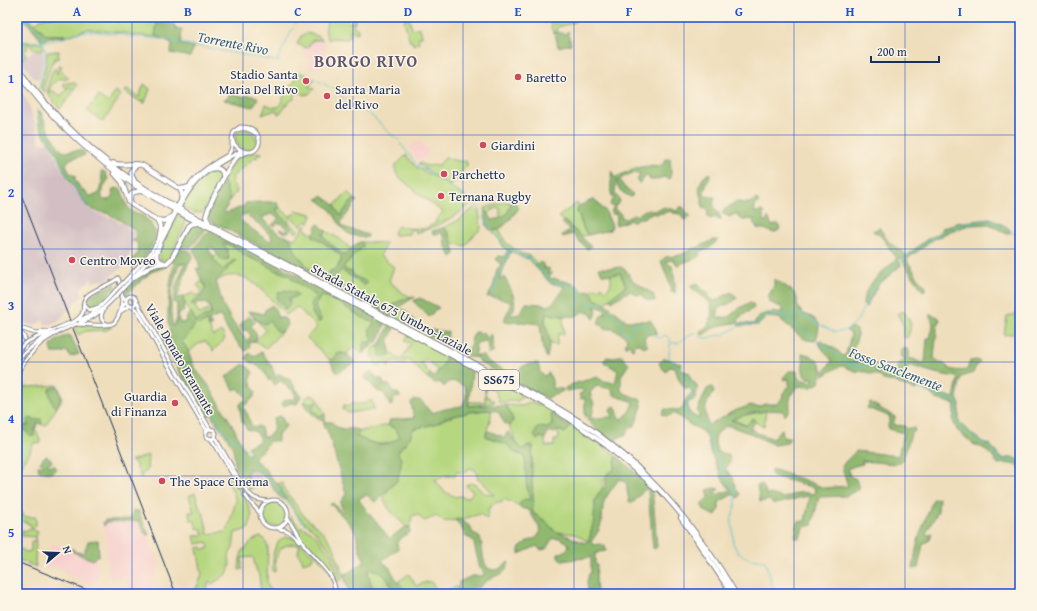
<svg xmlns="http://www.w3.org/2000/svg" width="1037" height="611" font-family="'Gentium Book Plus',serif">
	<rect width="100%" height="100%" fill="#fcf5e5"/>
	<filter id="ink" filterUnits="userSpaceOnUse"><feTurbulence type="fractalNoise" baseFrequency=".025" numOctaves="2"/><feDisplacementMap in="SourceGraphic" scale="8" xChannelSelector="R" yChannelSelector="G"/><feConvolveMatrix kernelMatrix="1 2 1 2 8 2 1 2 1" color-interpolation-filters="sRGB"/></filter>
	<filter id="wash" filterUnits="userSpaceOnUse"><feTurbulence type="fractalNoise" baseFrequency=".012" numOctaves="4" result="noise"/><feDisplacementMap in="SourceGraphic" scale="16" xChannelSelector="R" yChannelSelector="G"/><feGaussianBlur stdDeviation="0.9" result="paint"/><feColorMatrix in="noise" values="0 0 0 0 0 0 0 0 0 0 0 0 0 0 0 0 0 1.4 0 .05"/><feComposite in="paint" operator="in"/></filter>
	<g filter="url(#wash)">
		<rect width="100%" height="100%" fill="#efdebc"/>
		<path fill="#f7d0cd" d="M313,40H323L328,64L311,71L308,61L311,59L306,58L303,50L304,47L307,48L310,45Z
			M420,142L426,147L428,152L425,158L419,162L408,146Z
			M142,521L160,566L158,567L150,594H129V580H126V577L108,578L106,532L104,531L103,529V522Z
			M52,543L98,562L99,577L96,581L91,584L63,572L64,570L55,567L49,569L42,568Z"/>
		<path fill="#d2bec3" d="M37,49L43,50L44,60L39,79L34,78L22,62L24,52L28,55Z
			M17,84L29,105L41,144L49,142L67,180L90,210L110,218L112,217L119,223H124L129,230H131L134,232L131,249L125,265L105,281L103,280L93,282L91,279L80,288L83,296L74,303L72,309L67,311L58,321L48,325L47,324H45L43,320L33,326L17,320Z
			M250,469H253L261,477L260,478L262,480L264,481L253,490L251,489L247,475L248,470Z"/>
		<path fill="#b6d77f" stroke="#68836e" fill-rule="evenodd" d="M47,17H158L155,35L158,37L132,35L124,33L88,29L63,37L64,35H47L35,24L40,19Z
			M328,17H347V20L350,23H353V18H355V23L353,24L354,27L358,29V33L354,32L353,31L350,30L349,34H351V36H349L348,39L331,38L330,40L328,39C324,33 326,24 328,17Z
			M548,17H551L554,24L572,17H575V22L558,27L557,28V31L553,33Z
			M409,18L412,29L420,27L422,36L418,38L419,42L413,45L412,41L410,42L404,20Z
			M307,33C313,34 319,36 323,40H313L307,48L297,44L301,36Z
			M17,42L42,43L43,50L37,49L34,50L29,44L26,46L28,48L24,52L26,55L23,58L22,62L17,54Z
			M59,51L58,59L55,58L54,61L52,62L44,86L45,92L41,89V86L47,61V52Z
			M60,65L62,66L60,70L69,78L64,80L61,78L51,85L49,92L54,91L58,95H62L67,89L72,91V88L70,87L66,88L62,84L74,82L77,85L72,92L73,93L60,109C44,91 45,92 53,70L56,68L55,69L57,74L58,73V66Z
			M298,73L305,75V74L314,80L309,87L314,89L309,94L303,95L300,92L294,96V99C291,101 288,102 286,105C283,109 283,112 278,114L276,110L262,115L266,104L272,107H279L287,90L290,89L291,85L295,81Z
			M144,84L150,89L145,103H143L144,100H142L141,102L125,92L127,89L139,97Z
			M116,91L121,95L103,122L87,110L99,96L108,103Z
			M244,130C252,131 256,135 257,143C252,156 234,148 235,135L238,132Z
			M257,152L262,153V154H258L257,158L255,157L232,177L233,179C230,183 234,186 237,190L236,194L234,193L230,201L224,181C229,172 233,157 244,154C249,153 253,154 257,152Z
			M406,155L416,167L435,177L471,201L472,203C456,217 437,227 416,233L415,229L410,230L409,234L394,235L393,233L398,226L407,228L424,229L436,223V219L443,212L420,195L397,175L395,169L396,165Z
			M446,157C452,160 460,162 466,161L467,163V166C465,168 462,171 460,174C457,179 459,181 451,183V186L418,164L420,163L427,166L439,165Z
			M214,170C219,170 221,173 221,179L202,213H194L181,207C189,194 199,176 214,170Z
			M347,192L355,199L347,206L341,216L335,209V205Z
			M505,202L511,203C509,211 508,214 500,219V208L493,209L489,214L485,211V208Z
			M577,203L579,206L577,211L584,230L588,235L581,236L568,224L558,217Z
			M280,208L290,216L293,214L295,215L296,210L311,214L312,216L309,223L307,221L301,226L291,217L288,221L298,230L296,233L284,220L276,209Z
			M474,208L477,211H479L481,229L474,235L465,246L452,243L448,231L443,228L459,220Z
			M178,215L184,220L185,225L169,258L164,261L161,260L159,254L160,250Z
			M305,225H307L305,229L312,234V233L313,236L319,239L341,256L342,258C338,265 338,269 330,271L337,274L341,269L364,285L365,281L354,276L352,272L348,271L344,268V265L351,260V258L363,247L362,242L386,243L380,256L394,267L389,281L403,293L411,297L395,303L389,309L386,307L381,308L360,296L306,266L304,262L297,254L289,237L293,238V240L296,237H297Z
			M495,230H499L506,243L522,254L528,255L538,264L534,265L529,259L521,257L511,251L505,249L499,239L493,233Z
			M326,231L340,239L351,249L346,254H343L326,240L323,234L325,233Z
			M223,244H227L235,247L246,256L265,264L275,270L288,275L291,278L314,295L315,297L312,313L318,322L321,320L316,310L315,305L322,296C337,298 351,312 364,318C367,320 370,321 373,322L374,325L369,329L373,340L369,343L366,342L363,344V353L362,354L355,347L351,349L347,354L340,353L333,361L329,359L308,339L307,337L317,327L297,307L286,315C276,305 258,284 246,278C241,275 230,275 224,277C222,278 219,280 216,282L215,281L233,260L223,270L213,259L218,254L222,260Z
			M620,273L626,286L605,303L602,301L595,300L593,294L590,292L595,288L598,289L602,286L605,290C612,287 611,281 611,275Z
			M202,281C211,292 200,296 192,303V305L195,306L199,314L210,310L211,315L197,321L199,325L207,321L213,336L222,332L225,339L213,351L206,342L204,341L197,345L189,352L181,341L185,339L194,325L193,315L189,311L183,299V297L193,293L197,296L202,291L197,285Z
			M400,309H404L415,321V324L412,327L394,318L396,314Z
			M248,311L254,312L284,318L287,321L288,325L266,348L255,341L266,330L248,312Z
			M903,311C912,324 913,323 907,338L903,336C906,328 902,321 897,314Z
			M546,314L563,316L564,334H558L557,345L550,344V342L545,321Z
			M1016,314L1018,333L1004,335L1007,316Z
			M79,325H89L112,327L107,330L86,331L78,335L75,327Z
			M409,334L449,355L446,356C445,362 443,367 438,371L427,359L421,363L430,374L427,378L410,361L402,358L411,344L405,341Z
			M381,342L378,348L380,350V357L393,354L397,358L406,361L404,365L392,361L389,364V368L386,362L377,366L374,362L376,363L375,359L372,357V350Z
			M485,376L525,394L522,398L517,401L499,402C496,395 495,385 485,389L486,397H489L490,400H494V403L468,406L469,402H485Z
			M58,385L62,397L61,401L45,426L38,423L35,429L41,442L40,444L35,442L30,450L31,451L26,459L25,458L21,464L22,466L19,470H17V388Z
			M311,395L317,397L325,415L320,416L312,410L311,403L303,402L308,396Z
			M372,400L374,409L349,413L342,409L344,408V404L347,407L354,403C360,406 366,403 372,400Z
			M530,402L545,406L548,408L552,410L591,437L619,458H616L614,470L607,474L605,481L602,478L603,487L595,500L594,520L589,540H585L575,534L557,532L549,525L546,521L534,514L532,509C535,500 533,497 532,488C532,474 531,460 533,446L529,445L522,449L515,442L513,433L509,428L513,420L509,410L505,405L523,406ZM551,414L570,427L557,432L559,435L558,440H554V446H545V439L541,437H539L547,428L552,425Z
			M486,410H491V416L486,434V436L507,444L517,454L525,456L528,492L530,501L525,499L521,508L517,505L504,499L503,501L495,503L488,509L489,517L487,519L480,514L463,519L443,522L437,516L424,521L418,515H415L412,516L410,527H406C398,518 386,509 383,497L388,490L397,481L398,453L400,449L404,445L413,429L435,424L446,418L470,412ZM471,468L476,471L478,479L482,481L494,495C486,494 480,492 477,485L471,483L466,485L468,488L473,491L470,496L467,498L460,496L456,497L445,492L435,480L446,476H455L456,472L465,473L468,469Z
			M766,411L764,426L755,422L753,418L746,425L734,420H730L741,416Z
			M388,425L394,428L400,436C387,450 370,443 355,436L361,431Z
			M148,455L147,471L142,474L141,478L134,461L132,462V459L133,460Z
			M229,476L233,482L237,485L247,502C251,515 255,514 248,529L235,533L233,548L229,555L230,566L227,574L212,584L209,581L206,594H196V589L202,575C200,566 199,557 197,548L202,547L203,550L209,548L207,542L196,544L194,536L203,535L201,528L197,529L194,520H190L189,512H194L189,496L195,493L201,512H203L208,532H207V534L225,532L227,531L236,501L233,492L226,477Z
			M280,482L283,483L284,489L305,517L323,532L334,547L335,551L338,561L344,573L347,574L345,575L344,577H343L333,556L327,546L315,531L301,519L281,491L279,484Z
			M262 515a12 12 0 1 1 24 0a12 12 0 1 1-24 0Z
			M18,512H22V516L27,517H36V525L32,529L38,532L36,537L35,563L36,567L17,559V549H21L26,552L31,551V541H35V537L22,536V530H23L26,531L29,528L32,529L31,525L28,524L27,522H23L21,519H18Z
			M290,516L299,526L311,531L317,537L330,555L342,580L337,581C332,577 329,569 324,564C320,559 315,555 311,550C304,543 292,526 290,516Z
			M260,537L265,539L266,543L268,547L267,582L269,588L273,594H260L261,593L259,575L256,569L253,557L242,558V566H241L243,569L239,570L240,559L243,549L245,550C249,543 252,540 260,537Z
			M286,537C298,536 305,548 313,556L312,560L303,563L302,559L298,553L299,551H298L300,545C291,543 284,545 278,551L279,552L275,560L276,571L273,572C272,568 272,566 273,562C273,551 275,541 286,537Z
			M372,568L385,576L397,594H374L368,573L369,569Z
			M409,574L416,586L426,582H431L438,591L443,592L456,587L458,588L457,594H405V589L399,583V581Z"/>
		<path fill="#90b86e" stroke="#567466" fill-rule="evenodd" d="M23,17H28L47,35H65L63,37C56,36 48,39 41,41C37,31 28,26 23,17Z
			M158,17H172V21L177,30L182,29L181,41L179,44L194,47L190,57L171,53L172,43L158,37L155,35Z
			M568,31L571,44L558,47L555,33L557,32L565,34Z
			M230,92L236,95L245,97L247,95L258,97L257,100L253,107L224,100L228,98Z
			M40,111L49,132L55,140L59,148L64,152L80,150L84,152L85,155L70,159L66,164L70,174L72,173L76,177L74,178L81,189L90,196L99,194L100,188L102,181L101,171L105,172L108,179C105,186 99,193 103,200H108L113,197L112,192L114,188L121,189L127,206L134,213L143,216L150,222L155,232V239L150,249L140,264L132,267L130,264L134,257L137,255L138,249L137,242L132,241L137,236L134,229L118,219L109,214L94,210L87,206L67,177L55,150L45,136L39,125L37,112Z
			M670,158C670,166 673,171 669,179L664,177L654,180H650L647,175L642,181L639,183L636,180L639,177L640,174C634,171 625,175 620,180C623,187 627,190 633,194L631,197C621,192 618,191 617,180L616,181L615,194L620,200L616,206L613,207L610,205L612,201L614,199C609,191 611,191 611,182C612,179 611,175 611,171L613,172L614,178L635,168L654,165L655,167L664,164V160Z
			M709,173L710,174C709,182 703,188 704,195L709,197H715C710,209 719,209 721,219L719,220L715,217L710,219C707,216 707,214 708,210L706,208L703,209L702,202V196L700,195C698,186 701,178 709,173Z
			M224,181L230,201L224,211L227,213L244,206L246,203L261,202H277L280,208L276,209C281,215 289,224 292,229L287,233L279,230L281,229L285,232L287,228L280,223H278L275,226L272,225L279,218L271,214L263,217V220L279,234L289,237L297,254L304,262L306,266L360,296L381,308L386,307L389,309C396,302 404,298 415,297C405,302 398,308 391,316L221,226C215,225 211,222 208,217L209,210ZM248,214L249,217L260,225L272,237L270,242L241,221L240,218L242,215Z
			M322,196L335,205L336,209L341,216L347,206L355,199L357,201L341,222L343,227L368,235V237C364,238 360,237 356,236C340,234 339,219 329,208C325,205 321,202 317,199Z
			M594,199L602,208L605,210L612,226L610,230L588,235L584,230L577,210L579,206Z
			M757,199L759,201L755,206L754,212L763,211L765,213L762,215L764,217V221H767L768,217L772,226L778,224L780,229L774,233L764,229H758L753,222L754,219L743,220L737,216V213L729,217L722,213L723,211L735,202L749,203Z
			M515,202L519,208L508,222L499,230H490L486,225L487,221L484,212L485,211L489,214L492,220C505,218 508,215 511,203Z
			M665,207L677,211L680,207H683L687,213L690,215L687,220L683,219L681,214L672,213L670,211C666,213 661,213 657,214C653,214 653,213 650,214C644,217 645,219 637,218L635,221L632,222L631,220L616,225L615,222L617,220V217L615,214H612L611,213L612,209L615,208V212L617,211L621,214L622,218L626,219L634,214L637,216C641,212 648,208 653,211C657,209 661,209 665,207Z
			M990,219C994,221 1008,226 1010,230C1010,231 1010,232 1010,233L1007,234L989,224L970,225L950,231L927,243L925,246L912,255L907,260L918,278L925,286L926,289L925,290L923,291L911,274L903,262L905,257L926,240L939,233L942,228L950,226L956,223Z
			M565,222L581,236L591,247L587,249L573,234L563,237L562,235L570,231L562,223Z
			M197,224L206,229L190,248L186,246L181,249V250L182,251L186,249L191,252L193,256L188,264L177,298L183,297V299L185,305L183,306L184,311L177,315L180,323L185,322L188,315L191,312L196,321L211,314C210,304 207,303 198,302L195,306L192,305V303L203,294L205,289V285L202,281L196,268L200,269L197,256L193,250L197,244L210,230L224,239L257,254L386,322L379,340L363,353V344L365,342L369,343L373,340L369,329L374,325L373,322C370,321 367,320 364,318C351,312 337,299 322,296L315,305L316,310L321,320L320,322H318C313,315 311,310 311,301L315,297L314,295L291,278L288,275L275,270L265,264L246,256L235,247L227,244H223L227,249L229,259L222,260L212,247L208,249L214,257L213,259L223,270L233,260L236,261L216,281L223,305L232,321L250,345L249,348L246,351L243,349L228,331L221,317L219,316L209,320L212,326L209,327L207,321L199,325L196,322C193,329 188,337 182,341L187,349L194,367L209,386L234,428L242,446L245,451L250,454L251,452L248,448V446L259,442L260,437L256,432L247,429L242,421L240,408V404L247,398L238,388L234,390L226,377L244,364L253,372L250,378L252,387L256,392L253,398L243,407L248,415L251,425L255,428L258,426L261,428L263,437H266L269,435L273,431L274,419L276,417L281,416L286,426L282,431L278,433V441C266,440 269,443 263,450C260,452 257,454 255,456V460L267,471L269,475L277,484H279L282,489L281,492L286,498L285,500C279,498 277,494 274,489C268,480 261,471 250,469L248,470L247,475L251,489L249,490L245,483L244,477C232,471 236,457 232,446C227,436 219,426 212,417L214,413L206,417L160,338C162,336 165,336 168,333L167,332L170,330C169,326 168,323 168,320C168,301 169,281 175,263L171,262L189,228L193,225ZM185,263L176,286L174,302L177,304V319L173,327C168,306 172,284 179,264Z
			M319,224L326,231L325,233L323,234L326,240L343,254H346L354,246L360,242H362L363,247L351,257V260L344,265V268L348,271L352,272L354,276L367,282V284L364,285L341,270L335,277L330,279L328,275V273L335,270L338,267L342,258C336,248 322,242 313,236V234L316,230C315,227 316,225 319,224Z
			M879,227C882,232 886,239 890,243C895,248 903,250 906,255L902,259L901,258L899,259L901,265L878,285L866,307L863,305C863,284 885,272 897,258C891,252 883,236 877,233C876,232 875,233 874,232L873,231L877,229Z
			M443,228C451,234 453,244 455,254L451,257L445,244L444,235L441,233L437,234H433L432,231Z
			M713,240H718L709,249L700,251L699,256L696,258L677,265L674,260L667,261V263L672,266L675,282V293L671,292V287L661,261L666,257L681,255L694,248H697Z
			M508,250L511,251L499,279L504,277C509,286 517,298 514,309C513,311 511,313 510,315H514L520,314L526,303L540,304L549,306L560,295L564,286L550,283L534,265L538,264L540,262L543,264L544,269L547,268L550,269L547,273H552L549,278L552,279L554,278C561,282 573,282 579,287C581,288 582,290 584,292L589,290L593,294L595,300L602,301L627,321C635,320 642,322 650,320L656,329L657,333L646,335L644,340L648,346L644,347L640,344H636L633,349L631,348L629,343L626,347L625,346L627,338C620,332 612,327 604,329L603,325H599C598,318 601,315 606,312C603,308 599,306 594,307V308H596L597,312L596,314V316L594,319L592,317L591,313H587L584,311C581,312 578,315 576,316C570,318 554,314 546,314L545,321L550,342L547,358L545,354V351L543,350L540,324L523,322H504L506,315L511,306L509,301C501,300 495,296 487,297L493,287L497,269L501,265L496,259L498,256L504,257Z
			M167,265L166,267L151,272L127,294H125L124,293V290L144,273L156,266Z
			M621,267L626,270L632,280L653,294L655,301C649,301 644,300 642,294L638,295L630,291L612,301L609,299L626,286L620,273L611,275L602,274L599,268H611Z
			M774,279C783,285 801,293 797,305L802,313L812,317L819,323C819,330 818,335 815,341L807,340L801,337L779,318L767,317L758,325L739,326L738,324L739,323L754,324C755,322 758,318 760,316C767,311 777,314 784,311L781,307L769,302L768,297L774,286Z
			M696,283L701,289L707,292L710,298L715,301L731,292L737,297C735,302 725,306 719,307L717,318L729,317L738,309L749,303L753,304L754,308L740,317L738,322C731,324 723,324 716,327C710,329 708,333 702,335L700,332L701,330H702L708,326L710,318L712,315L711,304L706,299L694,290L690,286L691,285Z
			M115,284L116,287C106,294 104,304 92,308L88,306L86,299L92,294Z
			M286,290L296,293L298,296L289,299L290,304L287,309L285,310L283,309L284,307V305H281C277,301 276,299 278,293Z
			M420,298L438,307L439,308L435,310L429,317L413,301Z
			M272,305L276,311L277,317C283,318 286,319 288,325L282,331L279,333L272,325L270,320L266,324C260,324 252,316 248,312H254L264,314L265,310Z
			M930,314L938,317L940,319L937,329L934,357C936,362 937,361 942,363C945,364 947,367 950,369C955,371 962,371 967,370L970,361L977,360L980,362L975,368L973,373L961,377L957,398L960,405L959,410V421L973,435L981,441L990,445L996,451L999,457L1003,459L1012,457L1020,461V468C1014,463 1006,463 998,464L991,455L983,448L973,444L957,430L953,421L955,404L936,399L924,388L929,389L936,393L954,398L958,379L957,377C941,375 926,371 910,365L901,377L903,379L918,386L917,389L914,390L895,382L883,380L879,376L875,374H872L866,372L855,371L843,366L838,367L824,376V372L832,361C828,354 822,350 818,342L820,340L837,350L843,356L846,354L851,334L848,331H846L852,327L857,330L858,335L850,357V360L871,364L885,372L894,374L897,373V365L905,360V358L901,357L900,351L903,348L907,349L909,351V357L910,359H913L923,364L925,363L927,338H930C932,330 935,323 930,317Z
			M248,316L255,322L251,326L257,335L255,341L250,343L248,339L251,337L249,332L246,330L242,331L240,325Z
			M389,325L394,328L388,342L391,354L380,357V350L378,348L384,338Z
			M431,330L448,332L447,345L427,335Z
			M475,332L484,333L488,339L491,334L493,339V352L488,354L489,345L486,341L476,343L475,356H484L487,361L492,363L495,366L514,375C522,366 525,364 538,363L540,372L544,376L549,373L552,381V389L559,388L564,390L558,394L550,396L548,399L481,363L478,358L464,356L461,352L465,350H469L472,338Z
			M68,335L71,336L79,354L70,357L67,351L61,353H52L51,345L57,340Z
			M262,352L272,367L276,378L279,374L290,380L301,396L297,404L291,403L284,406L281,404C285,397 290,400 296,399C295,387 286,389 282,381H280L275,385L271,380H268C265,367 256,366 246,359V358L248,354H251L255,357L257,354Z
			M340,353L347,354L355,362L337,373L329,359L333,360L336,355Z
			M802,353L809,355L818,360L823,370L819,383L810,388L802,386L797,387C790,396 789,398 790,409L785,416L783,411C765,409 747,413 731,420L746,425L754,418L755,422L750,428L757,433L774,439L778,432L782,429L784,438L790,437L787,443L774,445L752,434L730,426H725C715,435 712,439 718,452L729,455L730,463L725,469L733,478L736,489L740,494L738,498L733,494L719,502V508L716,516L705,511L701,504L709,497L707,490L714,488L719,489L714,493L716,495L731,490L723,480L716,464L710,452L708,439L704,433L697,428L692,426L675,414L666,416L662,414L665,409L677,410L683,409C684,401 685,398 693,393L690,388H685L679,380L675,368L669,367L666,372L662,368L659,363L665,358L681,364V370L690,373L691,380L697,385V391L695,399L687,403C686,410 692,418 700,417L697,411L707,389L712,387L714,392C705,403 703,412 709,425L734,411L743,408L751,405L757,407L765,404H776L782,399L783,393L789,386V379L784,380L783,378L789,371H797L798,378L812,383L813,379L805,377C802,371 802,366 804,359L802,356Z
			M449,355L471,368L472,373L468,406L505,405L509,410L513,420L510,426L505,424L498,411L486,410L470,412L446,418L435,424L413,429L410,438L400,449L398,453L401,459V466L397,481L375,502L367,495L361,497L359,500L367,511L390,539C396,534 402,527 410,527V532L400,539L397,543L398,549L384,559L382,561L389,567L397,581L405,589V594H397L385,576L371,568L369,569L368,573L374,594H350L344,577L345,575L365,561L360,551L356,533L348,522L330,504L333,503L342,512L343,510L340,503L346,494L329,435L327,430L324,427V422C317,417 307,412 303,402L311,403L316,401L317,403L312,408L320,416L325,415V422H332C334,424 335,426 337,427C345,431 353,427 361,431L356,436C370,443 387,450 400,436L394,428L388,425L390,420L414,418L411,403L412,401C424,396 423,407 432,413L445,409L462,406C466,400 467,394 465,387L457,382L450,381L444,387L440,382L435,383L427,378L430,374L434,377L437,374L436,373C442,367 444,365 446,356Z
			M618,356H622L623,358L629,364L621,376V390L624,393L641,400L642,406L635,425L631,427L625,435L611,441L605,438L586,419L611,417L613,416L610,410L611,408L615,406L617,410L619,418L622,419C627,416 632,408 633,402C626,397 611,399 612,389L597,386L593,389L590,393C594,406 596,402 591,417L585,416V398L581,399L579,394L584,392L583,390L579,389L566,391L565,388L573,384L597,377C602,381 608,382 615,383L618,371L603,361L607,357L614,358Z
			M371,371L378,379H382L384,385H389L392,388V393H398L400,397L394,398L392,405L390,406L387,399L384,393L377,391L364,376Z
			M54,387H58L61,398L56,408C51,402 50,397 49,389Z
			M870,402L895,417L893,425L905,426V429L909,428H914L915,431L911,434L903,459L896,464L862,461L863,464L854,466L848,469L850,476L856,479L859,489L846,496L819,497L812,525L803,527L800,538H795L798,522L805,521L810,496C797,497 786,503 774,504L769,500L760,502L757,486L762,484L767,495L771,494L783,498L801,492L814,494L815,488L773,476L771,474L772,469L807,481L824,488L848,486L842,467L845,462L856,451L898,456L904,433L888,429V426L890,417L881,413L867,408Z
			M551,413L561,422L570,427L565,433L559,430L554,433L548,431L545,439L541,437H539V439L537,440L534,435L538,427L547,428L552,425V422Z
			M30,418L35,420L41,419L42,424L38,423L34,431V436C29,437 29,435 26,431L17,429V421H21L23,425L28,426L27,421Z
			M488,431L504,437L506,435V434L509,432L511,435L515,442L522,449L529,445L533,446C531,460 532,474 532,488C533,497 535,500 532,509L534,514L546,521L549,525L555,531L585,543L589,540L594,520L595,500L601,490L606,486L605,481L607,474L614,470L616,457L619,458L635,472L647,484L652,491L654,508L657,547L654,549L653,548L648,491L646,489C640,492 638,500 632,503L629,501L627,490V485L626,483L621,479L618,480L605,499L603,506L602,521L599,530L591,542L594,545L600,544L605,546L606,551L599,552L595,554V563L597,566L596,577L597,594H590L588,592L587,582L589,574L591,572V557L562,561L558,557V553C563,553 566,551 569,546L567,542L559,538L552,539L546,549L540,550L537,546L519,554V549L526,542L536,538L540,533L539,527L529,510L521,508L519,504L525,499L530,500L526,482L525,456L514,452C508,442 496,440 486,437V434Z
			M46,456L51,459L52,462L48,464V466H51L54,465L57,469L51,473L39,471L38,466H44L43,464L40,463L43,458Z
			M939,498L938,511L926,533L928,535L932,533L930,540L923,544L918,568L913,569L916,550L919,537L933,499Z
			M133,511H139L140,515L149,535H147L143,531L139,521L106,522L104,526L103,522L105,520L130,519Z
			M459,519L471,527L472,532C475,534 478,535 480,538C484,547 480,571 495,570C501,570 504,564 509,562C506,577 497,573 488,580C484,582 482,586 478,588L475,587L472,588L468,594H457L459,582L472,576H481L485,574L480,568L473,540L465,536L463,530L455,520Z
			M98,540L99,555L95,557L93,560L73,552L72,548L76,552L84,553L88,541Z"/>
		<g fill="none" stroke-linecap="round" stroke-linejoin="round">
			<path stroke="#56c3cf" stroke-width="1" d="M23,17L42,36L44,41
				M295,24L299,17
				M17,41L46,42L61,39L77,33L88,31L108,33L112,34L118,33L130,37H142L167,40L280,62
				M277,61L293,28
				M299,71L316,80
				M318,81L334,89L345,99
				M39,88C42,71 48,62 44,44
				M348,101L367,113
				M37,109L39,122L54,148L68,177L89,206
				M370,115C381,122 387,134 399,140
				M400,143L419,168L426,170L444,182L469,199L473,202
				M475,205L479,208L481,211
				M483,216L489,226
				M490,228L492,230
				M494,232L498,236L505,247L512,250L521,256L529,258L551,282L571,286L576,288L580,290L585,303L599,304L604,306L619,319L623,330L626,333H630L633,324L637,323L654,334L655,337C659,338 662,338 665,335L670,338C671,346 669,349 669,355C670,363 675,362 679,367C683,374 683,379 691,381L693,385L686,412L691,419L708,428
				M492,295L496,281L510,249
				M781,315H801L834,332L843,331L851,327L858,319L875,286L898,263L931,238L952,227L980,221H993L1020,237
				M164,334L168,342L195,382L213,412
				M699,336L706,338L725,334L740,325H756L764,316L781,315L808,333L850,365L859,367L869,366L885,376L895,378L904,384L926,391L934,395L956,400L957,406L955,418L961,427L975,438L992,448L999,461C1007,460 1015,459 1020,465
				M672,343H678L693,333H696
				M214,414L224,432L230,436L235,441L240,443L244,447L249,456
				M709,431L710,445L713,452L720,462L726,478L734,489L736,496V503L731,521L733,528V543L738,553L750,559L765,561L770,577L771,584L780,594
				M251,459L279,490L299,519L306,525"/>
		</g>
	</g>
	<g filter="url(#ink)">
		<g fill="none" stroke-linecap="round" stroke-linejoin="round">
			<path stroke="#c5bba9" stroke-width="3" stroke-dasharray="3 1.5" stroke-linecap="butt" d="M239,479L245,488
				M240,487L245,495"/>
			<g stroke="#85868d" stroke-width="5">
				<path id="secondary" d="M240,127C244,127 248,127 252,129C258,132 262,142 257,148C247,161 219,139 240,127Z
					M237,130C244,127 250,129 256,134
					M178,205C185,193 191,181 202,172C210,165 219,160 228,155C233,149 232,145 232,139
					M180,206C185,197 190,188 198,180C210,167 227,159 242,150
					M126,280L149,255L159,239L174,212
					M127,284L150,259L160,244L176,213
					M126 301a5 5 0 1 1 10 0a5 5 0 1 1-10 0Z
					M135,299L210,429
					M85,305L86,307L89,310L96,308
					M131,306L138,311L166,361L207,431
					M121,308L122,296
					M104,309C100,315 100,321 107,324
					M120,312L129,306
					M79,320C94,315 105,302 116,290
					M75,321C90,310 79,307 86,297C91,290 111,285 118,278C122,287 118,293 126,300
					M80,323C96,317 106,306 118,294
					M76,324C85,324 109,328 115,322C120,316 119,309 126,302
					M17,327L35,333L49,332
					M17,330C33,340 24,354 17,367
					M33,339L58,328
					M33,346L44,337L55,333
					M17,353L20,348
					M17,373C24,362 31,352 41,343C47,338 54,335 60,331
					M215,436L217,441L239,479
					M211,439L215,438L216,433L214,430L210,429L207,430L206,432V437L211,439L216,446L240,487
					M245,488C252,499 257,500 269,501
					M245,495L250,502L260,513
					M260 514a14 14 0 1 1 28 0a14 14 0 1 1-28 0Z
					M288,518L305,546L321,564L330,575L334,584L336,594
					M279,529C288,529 293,534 299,541"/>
			</g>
			<g stroke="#85868d" stroke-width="6">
				<path id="highway" d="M17,66C49,114 102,163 152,193C195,219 241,240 286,264C372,310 458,354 544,400C561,410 579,420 595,432C614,446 632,461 648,478C683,512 711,552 736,594
					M17,71C32,92 48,112 67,130C101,164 142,192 184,215L485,373L542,402L568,418L607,446L646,479L655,489
					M113,163C122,167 132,162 142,165L180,189L182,194L181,200
					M210,169C218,167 224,169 223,178
					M114,173L122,182L129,202L131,204L156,220L165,221L171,217
					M134,180C130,174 130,168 138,165
					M180,189L185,188L189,187
					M130,202C129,193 134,191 143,191
					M157,220L161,228L159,239
					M209,223L206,217C207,208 229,165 236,158C239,154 243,153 247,152
					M160,244C156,253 153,259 164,263
					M133,278L150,267L158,264L167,263L172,258L189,226L192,224L198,223
					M681,518L689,529L732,594"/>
			</g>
			<use href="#secondary" stroke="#fff" stroke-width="3"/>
			<use href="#highway" stroke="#fff" stroke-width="4"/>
			<path stroke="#1b2f5e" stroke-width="1" d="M17,184L176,594
				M17,562L97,594"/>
			<g stroke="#85868d" stroke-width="5" stroke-linecap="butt">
				<path id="secondary-bridge" d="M116,290L126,280
					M118,294L127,284
					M58,328L75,321
					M60,331L76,324
					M20,348L25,343L33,339
					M17,359L33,346"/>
			</g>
			<use href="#secondary-bridge" stroke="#fff" stroke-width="3"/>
		</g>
	</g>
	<path fill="none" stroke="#1d4ed8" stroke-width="1" stroke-opacity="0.55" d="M132,17V594M243,17V594M353,17V594M463,17V594M574,17V594M684,17V594M794,17V594M905,17V594M17,135H1020M17,249H1020M17,362H1020M17,476H1020"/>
	<g fill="#d1495b" stroke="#fcf5e5" stroke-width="1.5">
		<circle cx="518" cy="77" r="4"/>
		<circle cx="306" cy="81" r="4"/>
		<circle cx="327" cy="96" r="4"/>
		<circle cx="483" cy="145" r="4"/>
		<circle cx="444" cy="174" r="4"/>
		<circle cx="441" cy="196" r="4"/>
		<circle cx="72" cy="260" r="4"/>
		<circle cx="175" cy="403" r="4"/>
		<circle cx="162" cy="481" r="4"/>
	</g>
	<g text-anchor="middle" stroke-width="3" stroke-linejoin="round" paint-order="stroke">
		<rect fill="#fcf5e5" stroke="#5e6a86" stroke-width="1" x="479" y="370" width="40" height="20" rx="3"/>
		<g font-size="12" font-weight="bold" fill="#1b2f5e">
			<text x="499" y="384">SS675</text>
		</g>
		<g font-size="13" fill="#1b2f5e" stroke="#fcf5e5" text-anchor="start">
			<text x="298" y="79" text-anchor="end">Stadio Santa<tspan x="298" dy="15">Maria Del Rivo</tspan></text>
			<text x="526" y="82">Baretto</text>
			<text x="335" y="94">Santa Maria<tspan x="335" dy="15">del Rivo</tspan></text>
			<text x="491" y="150">Giardini</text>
			<text x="452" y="179">Parchetto</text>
			<text x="449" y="201">Ternana Rugby</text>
			<text x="80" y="265">Centro Moveo</text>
			<text x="167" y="401" text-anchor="end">Guardia<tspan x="167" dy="15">di Finanza</tspan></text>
			<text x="170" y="486">The Space Cinema</text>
		</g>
		<g font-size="13" fill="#1b2f5e" stroke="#fcf5e5">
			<text transform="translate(392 309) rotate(28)" y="5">Strada Statale 675 Umbro-Laziale</text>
			<text transform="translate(181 359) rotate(60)" y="5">Viale Donato Bramante</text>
		</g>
		<g font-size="14" font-style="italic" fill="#2d5b80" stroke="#fcf5e5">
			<text transform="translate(233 43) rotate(11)" y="5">Torrente Rivo</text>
			<text transform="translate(896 369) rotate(21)" y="5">Fosso Sanclemente</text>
		</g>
		<g font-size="17" font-weight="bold" letter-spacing="1" fill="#5d5470" stroke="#fcf5e5">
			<text x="366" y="67">BORGO RIVO</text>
		</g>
	</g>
	<rect width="1037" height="611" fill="none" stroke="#fcf5e5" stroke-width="44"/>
	<g transform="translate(58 553) rotate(71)" stroke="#fcf5e5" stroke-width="3" paint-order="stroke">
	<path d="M0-3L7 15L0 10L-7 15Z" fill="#1b2f5e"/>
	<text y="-6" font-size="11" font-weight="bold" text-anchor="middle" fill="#1b2f5e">N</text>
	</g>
	<path d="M871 56v6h68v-6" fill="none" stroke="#1b2f5e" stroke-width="2"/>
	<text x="877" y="56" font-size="12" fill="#1b2f5e" stroke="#fcf5e5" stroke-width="3" paint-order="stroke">200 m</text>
	<rect x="22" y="22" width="993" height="567" fill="none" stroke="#1d4ed8" stroke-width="1.5"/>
	<g font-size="13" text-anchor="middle" font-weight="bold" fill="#1d4ed8">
		<text x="77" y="16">A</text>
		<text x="188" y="16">B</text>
		<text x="298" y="16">C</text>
		<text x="408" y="16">D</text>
		<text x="518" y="16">E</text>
		<text x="629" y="16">F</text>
		<text x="739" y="16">G</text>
		<text x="850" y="16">H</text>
		<text x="960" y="16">I</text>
		<text x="11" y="83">1</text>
		<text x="11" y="197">2</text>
		<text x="11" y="310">3</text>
		<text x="11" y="423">4</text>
		<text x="11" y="537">5</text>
	</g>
</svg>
